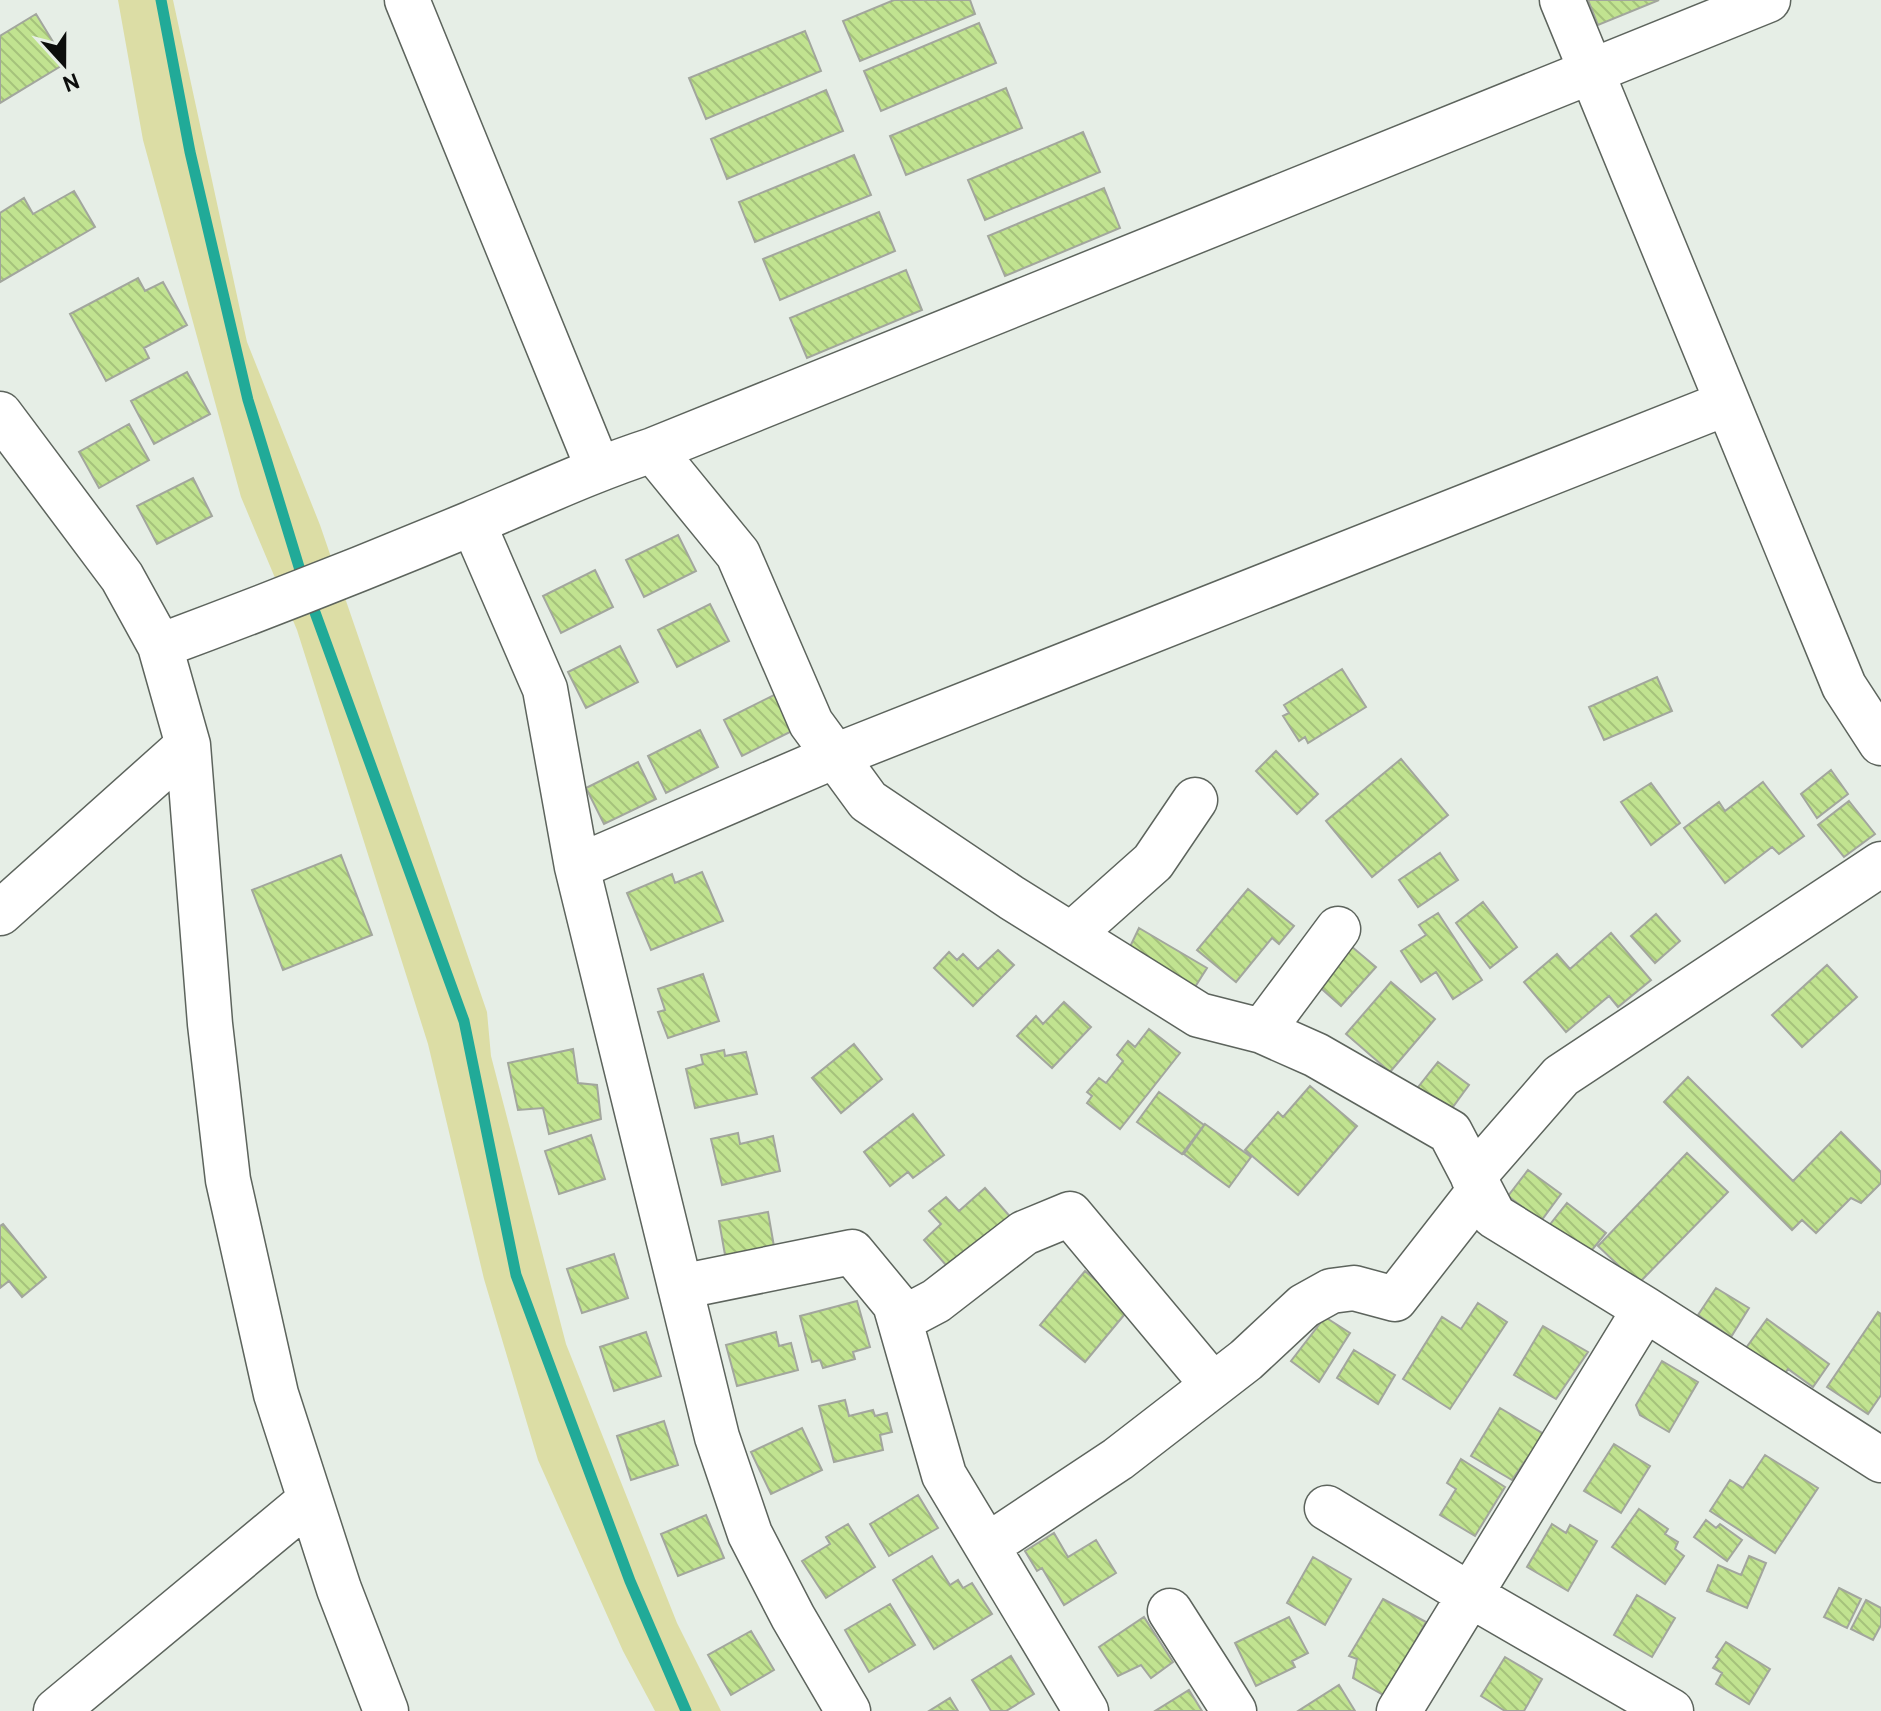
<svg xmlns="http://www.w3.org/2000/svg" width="1881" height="1711" font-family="Overpass,sans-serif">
	<defs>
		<pattern id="building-back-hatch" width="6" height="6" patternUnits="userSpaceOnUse" patternTransform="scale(2)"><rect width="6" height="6" fill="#c1e390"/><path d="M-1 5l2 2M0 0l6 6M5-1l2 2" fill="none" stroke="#a5c27b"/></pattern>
	</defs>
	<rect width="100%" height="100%" fill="#e6eee6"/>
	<path fill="#dcdda5" d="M118,0H173L247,342L320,525L487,1012L491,1056L566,1344L677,1623L721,1711H655L623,1651L538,1460L484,1279L428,1044L297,630L241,497L143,140Z"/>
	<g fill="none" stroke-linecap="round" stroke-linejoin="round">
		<path stroke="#21aa98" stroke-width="11" d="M161,0L190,152L248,400L303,580
			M309,596L464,1021L516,1275L630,1581L686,1711"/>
	</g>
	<path fill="url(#building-back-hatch)" stroke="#a2a69d" stroke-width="2" d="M894,0H970L975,14L860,61L843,21Z
		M1588,0H1659L1598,25Z
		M36,14L66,63L0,103V36Z
		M979,23L996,63L881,111L864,71Z
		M805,31L821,71L706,119L689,78Z
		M1006,88L1022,128L906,175L890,136Z
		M826,90L843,131L727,179L711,139Z
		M1083,132L1100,172L985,220L968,180Z
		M854,155L871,195L755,242L739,202Z
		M1104,188L1120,228L1005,276L988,236Z
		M74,191L95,227L0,282V213L24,198L33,214Z
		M879,212L895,251L780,300L763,259Z
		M906,270L922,310L807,358L790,318Z
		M138,278L145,291L163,282L187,325L144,348L149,358L106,381L70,314Z
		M187,372L210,414L154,444L131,401Z
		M129,424L149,460L99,488L79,452Z
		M193,478L212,516L157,544L137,506Z
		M678,535L696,571L644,597L626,560Z
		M595,570L613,607L561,633L543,596Z
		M710,604L729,641L677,667L658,630Z
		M620,646L638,682L586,708L568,672Z
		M1342,669L1366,707L1308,743L1305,737L1299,741L1283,716L1289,713L1284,705Z
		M1657,677L1672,711L1604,740L1589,707Z
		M776,694L794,730L742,756L724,720Z
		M700,730L718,767L666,793L648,756Z
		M1276,751L1318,794L1297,814L1256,771Z
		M1401,759L1448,815L1372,877L1326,821Z
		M638,762L656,799L604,824L586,788Z
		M1831,770L1848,794L1817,818L1801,794Z
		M1763,782L1804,836L1779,854L1772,847L1725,883L1684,828L1719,802L1725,811Z
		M1651,783L1680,823L1651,845L1621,802Z
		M1849,801L1875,834L1844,857L1818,825Z
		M1440,853L1458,880L1418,907L1399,880Z
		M341,855L372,935L283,970L252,890Z
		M702,872L723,921L651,950L627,893L672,874L675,883Z
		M1248,889L1294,926L1279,944L1272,938L1236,982L1197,950Z
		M1483,902L1517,947L1490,968L1456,923Z
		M1438,913L1482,980L1453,999L1436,972L1421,982L1401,951L1426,935L1419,925Z
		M1656,914L1680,941L1655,963L1631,936Z
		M1139,928L1207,968L1190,995L1125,957Z
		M1611,933L1651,980L1618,1007L1609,996L1566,1032L1524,982L1557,954L1570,969Z
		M1345,941L1376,967L1341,1006L1314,982Z
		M998,950L1014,965L973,1006L934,968L949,952L957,960L963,954L978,969Z
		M1827,965L1857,997L1802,1047L1772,1015Z
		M703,974L719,1021L668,1038L658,1012L665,1010L658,989Z
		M1391,982L1435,1019L1390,1072L1346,1034Z
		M1064,1002L1091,1027L1052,1068L1017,1036L1036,1016L1043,1024Z
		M1149,1029L1180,1053L1120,1129L1087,1103L1092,1096L1087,1092L1099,1078L1106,1083L1123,1061L1117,1055L1128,1041L1135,1047Z
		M854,1044L882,1079L841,1113L812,1078Z
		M573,1049L578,1083L597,1085L601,1119L549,1134L543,1108L518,1110L508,1063Z
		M724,1050L725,1056L746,1052L757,1094L695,1108L686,1069L703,1064L701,1055Z
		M1438,1062L1469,1085L1447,1115L1415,1091Z
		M1688,1077L1793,1181L1841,1132L1881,1172V1183L1861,1203L1851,1198L1816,1233L1802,1220L1792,1230L1664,1102Z
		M1310,1086L1357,1126L1298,1195L1245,1150L1278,1112L1283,1117Z
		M1159,1092L1204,1125L1182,1154L1137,1122Z
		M913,1114L944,1155L913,1178L908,1172L890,1186L864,1152Z
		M1205,1124L1251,1157L1229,1187L1184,1154Z
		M738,1133L740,1144L773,1136L780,1171L722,1185L711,1139Z
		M591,1135L605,1179L559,1194L545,1151Z
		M1687,1153L1728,1192L1638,1284L1598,1246Z
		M1528,1170L1561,1194L1541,1221L1508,1196Z
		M985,1188L1013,1220L953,1273L924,1240L941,1224L929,1211L946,1197L959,1211Z
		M1567,1203L1606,1233L1582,1262L1544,1232Z
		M768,1212L776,1258L727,1266L719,1221Z
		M3,1224L46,1277L22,1297L9,1281L0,1288V1226Z
		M614,1254L628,1298L582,1313L567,1269Z
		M1085,1271L1129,1309L1085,1362L1040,1325Z
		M1716,1288L1749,1308L1731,1337L1698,1315Z
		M857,1301L870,1347L853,1352L855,1359L823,1368L820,1360L812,1362L800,1316Z
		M1478,1303L1507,1322L1450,1409L1403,1379L1442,1317L1461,1329Z
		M1878,1312L1881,1314V1395L1868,1414L1827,1387Z
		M1325,1317L1350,1333L1319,1382L1291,1361Z
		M1767,1319L1829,1364L1813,1387L1788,1369L1784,1375L1746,1348Z
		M1543,1326L1588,1352L1556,1399L1514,1375Z
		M646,1332L661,1376L614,1391L600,1347Z
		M776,1332L779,1346L791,1343L798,1370L737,1386L726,1345Z
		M1354,1350L1395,1375L1378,1404L1337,1378Z
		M1662,1361L1698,1382L1669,1432L1640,1415L1636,1405Z
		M845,1400L849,1416L873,1410L875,1416L887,1413L892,1432L880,1435L883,1450L834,1462L819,1406Z
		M1500,1408L1544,1434L1512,1480L1471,1456Z
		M664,1421L678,1465L631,1480L617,1436Z
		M802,1428L822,1470L771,1494L751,1452Z
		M1614,1444L1650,1466L1621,1513L1584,1491Z
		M1765,1455L1818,1488L1775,1553L1710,1511L1730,1480L1743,1488Z
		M1461,1459L1505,1487L1475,1536L1440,1515L1456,1489L1447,1483Z
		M918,1495L938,1528L889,1556L870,1524Z
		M1639,1509L1668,1529L1665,1534L1678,1542L1675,1549L1684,1556L1665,1584L1612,1547Z
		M706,1515L724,1558L678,1576L661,1534Z
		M1706,1520L1716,1528L1720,1524L1742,1540L1727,1561L1694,1537Z
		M848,1524L875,1567L826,1598L802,1561L830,1544L826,1537Z
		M1552,1524L1566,1533L1570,1525L1597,1541L1568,1591L1527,1567Z
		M1054,1533L1068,1557L1096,1540L1116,1573L1064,1605L1042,1568L1037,1571L1025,1551Z
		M932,1556L950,1585L958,1580L963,1588L972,1583L992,1614L934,1649L893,1580Z
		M1749,1556L1766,1563L1747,1608L1707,1591L1718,1565L1741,1575Z
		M1313,1557L1351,1579L1325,1625L1287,1603Z
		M1839,1588L1861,1599L1847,1628L1824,1617Z
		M1637,1595L1675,1618L1652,1657L1614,1635Z
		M1383,1599L1426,1622L1385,1696L1353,1678L1357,1659L1349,1656Z
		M1866,1600L1881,1608V1625L1873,1640L1851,1629Z
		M890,1604L915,1645L869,1672L845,1630Z
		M1144,1617L1173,1662L1151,1678L1141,1665L1118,1676L1099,1647Z
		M1289,1617L1308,1653L1292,1661L1295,1667L1256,1686L1235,1643Z
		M751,1631L774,1670L731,1695L708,1655Z
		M1726,1642L1770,1669L1749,1704L1716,1684L1722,1673L1713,1668L1719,1659L1716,1657Z
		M1011,1656L1034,1694L1006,1711H991L972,1680Z
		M1505,1657L1542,1679L1524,1711H1505L1481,1696Z
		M1339,1685L1355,1711H1298Z
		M1189,1690L1202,1711H1155Z
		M950,1698L958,1711H929Z"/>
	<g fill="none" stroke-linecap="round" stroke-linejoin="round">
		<g stroke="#5d645d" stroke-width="47">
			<path id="minor" d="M407,0L598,468
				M1562,0L1844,686L1881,743
				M0,414L122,577L160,646L188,745L210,1024L228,1180L276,1394L339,1589L386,1711
				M653,450L738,554L811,723L868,801L1012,898L1199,1015L1262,1031L1316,1055L1450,1132L1494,1216L1645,1309L1881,1460
				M473,523L545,689L577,867L717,1437L750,1534L793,1617L848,1711
				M160,646C265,607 369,566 472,523C532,498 591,470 653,450L1768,0
				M577,867L835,756L1727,403
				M0,913L188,745
				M1071,935L1153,862L1195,800
				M1262,1031L1338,929
				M1473,1177L1561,1076L1881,864
				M680,1287L852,1252L895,1304L944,1475L1086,1711
				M900,1320L936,1301L1024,1233L1070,1214L1213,1385
				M1327,1508L1470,1595L1671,1711
				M987,1546L1118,1459L1246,1360L1304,1306L1331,1291L1354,1288L1395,1299L1480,1190
				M1170,1611L1234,1711
				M56,1711L310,1500
				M1399,1711L1645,1309"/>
		</g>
		<use href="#minor" stroke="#fff" stroke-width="44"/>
	</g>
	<g transform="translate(64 64) rotate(159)" stroke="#e6eee6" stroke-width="6" paint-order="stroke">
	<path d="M0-6L14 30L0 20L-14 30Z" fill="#0c0e0c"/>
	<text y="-12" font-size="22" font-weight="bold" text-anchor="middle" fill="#0c0e0c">N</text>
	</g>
</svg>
